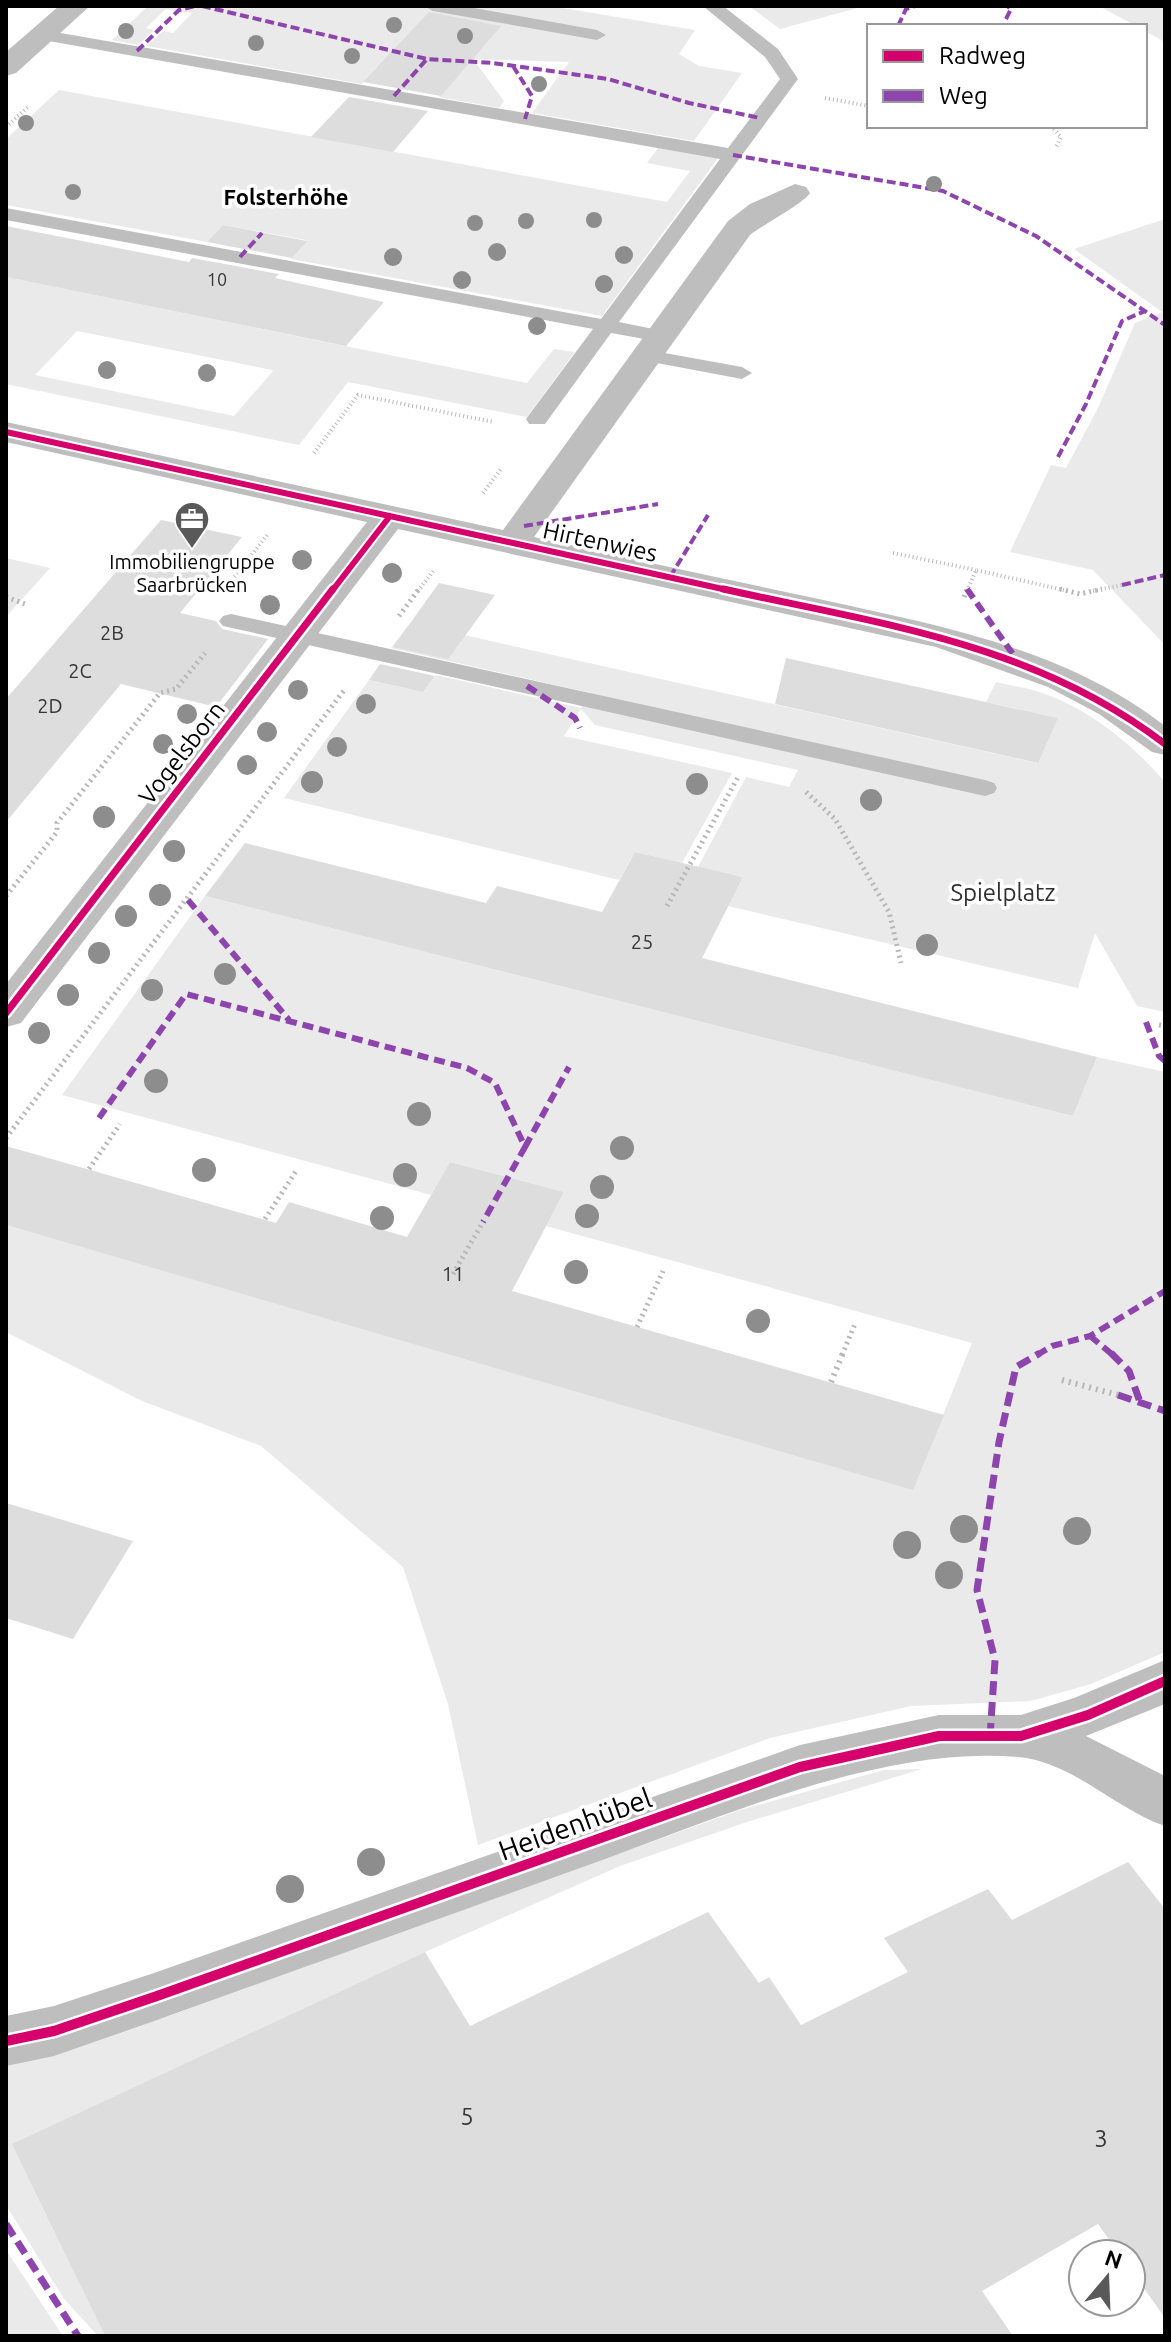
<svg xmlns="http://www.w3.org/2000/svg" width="1171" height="2342" font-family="Ubuntu,sans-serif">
	<rect width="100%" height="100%" fill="#fff"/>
	<path fill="#eaeaea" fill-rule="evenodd" d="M148,6H551L695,30L679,54L699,66L742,73L694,141L532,113L569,62L473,59L504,101L499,108L439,97L453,81L377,67L362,84L147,46L163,31L173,33L192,13L166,9L146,28L154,30L138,45L112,40Z
		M749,6H865L780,29Z
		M1099,6H1165V42L1145,31V26H1136Z
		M59,90L667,202L690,171L647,163L658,148L718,158L602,316L291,259L306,240L223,225L207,242L6,205V139Z
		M1165,219V645L1093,570L1010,552L1051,465L1066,468L1098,408L1135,323L1162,312L1074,249Z
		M6,277L527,383L554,349L575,352L527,417L348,382L299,445L6,384ZM77,331L272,370L273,371L234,416L35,375Z
		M6,558L50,568L6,617Z
		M410,623L1037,763L1058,718L986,702L996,682C1012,686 1030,688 1045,694C1092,711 1133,745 1165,782V1012L1137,1006L1095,933L1078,988L728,906L743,877L698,867L746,777L789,787L798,770L595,725L581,709L564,736L732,773L682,863L635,852L619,880L284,798L369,680L423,692L436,675L581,708L591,693L391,648Z
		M205,896L1073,1116L1097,1057L1165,1072V1652L1091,1684L1031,1701L911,1706L770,1738L478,1845L448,1704L403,1567L261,1446L142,1401L6,1332V1225L913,1489L972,1343L546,1226L564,1192L450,1162L431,1195L62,1095Z
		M922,1769L747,1822L620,1866L425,1952L13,2144L105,2336H98L64,2299L6,2205V2058L56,2050L166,2017L740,1810L884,1770Z
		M6,2250L63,2336H6Z"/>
	<path fill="#ddd" d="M429,12L501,26L441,96L363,82Z
		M349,97L428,111L393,152L311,137Z
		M223,225L307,241L292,258L207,242Z
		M6,226L189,262L192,258L279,274L275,278L384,302L346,346L6,277Z
		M161,520L242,537L180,613L216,621L222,629L268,639L216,707L121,684L6,822V699Z
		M439,583L495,595L448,659L393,647Z
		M786,658L981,701L1058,718L1038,763L775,704Z
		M380,664L435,676L423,692L369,680Z
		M245,843L486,903L497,886L602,912L635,852L743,877L702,958L1097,1057L1073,1116L205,896Z
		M6,1146L276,1223L289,1202L407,1237L450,1162L564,1192L512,1291L944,1415L913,1490L6,1225Z
		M6,1503L133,1541L73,1639L6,1618Z
		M1128,1862L1165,1909V2318L1131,2270V2254H1119L1098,2224L982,2291L1013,2336H105L12,2144L425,1952L470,2026L708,1912L759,1983L769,1977L801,2025L908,1972L884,1938L988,1889L1012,1920Z"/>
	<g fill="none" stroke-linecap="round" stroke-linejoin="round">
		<path stroke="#b8b8b8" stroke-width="4" stroke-dasharray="1 3" stroke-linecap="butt" d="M825,98L869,106
			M1051,126L1061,137L1056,147
			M6,127L29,106
			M314,453L358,395L494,422
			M483,493L501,469
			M893,553L976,570
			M232,580L268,534
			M418,591L434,570
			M967,591L976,570L1068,591
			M1093,591L1122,585"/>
		<path stroke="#b8b8b8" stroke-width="5" stroke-dasharray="2 4" stroke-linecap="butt" d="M1060,589L1080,594L1102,589
			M6,597L28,605
			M964,597L967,589
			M399,616L419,589
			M806,792L835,819L889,912L901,963
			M6,896L57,832V823L160,693L176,689L205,653
			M667,906L738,777
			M1159,1025L1165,1026
			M6,1138L345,689
			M89,1169L120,1124
			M265,1219L296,1171
			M453,1274L483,1222
			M637,1327L663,1271
			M842,1355L855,1324"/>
		<path stroke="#b8b8b8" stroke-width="6" stroke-dasharray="2 5" stroke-linecap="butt" d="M1062,1380L1118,1395
			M831,1382L843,1353"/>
		<path fill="#bebebe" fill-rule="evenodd" d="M424,6H463L597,30L606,35L597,40L433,11Z
			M703,6H723L778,49L798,79L619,322L668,332L671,336L668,340L661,342L611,333L545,424H529L526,419L593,329L6,220V208L601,319L720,159L43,40L34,35L43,30L728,148L780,79L765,57Z
			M648,350L742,367L752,373L742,379L641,360L638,356Z
			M231,614L985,780L994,783L997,788L994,793L985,796L223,626L219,621L223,616Z"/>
		<path fill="#bebebe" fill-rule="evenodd" d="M59,6H90L16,73L6,76V52Z
			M795,184L806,187L810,193C803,204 764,224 750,235L534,537C627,558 720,578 814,598C936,625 1063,647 1165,726V755L1152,752L1099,714L1048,687L936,647L398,529L21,1023L6,1027V984L367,522L6,442V422L503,530L728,221L750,204Z
			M1165,1660V1704L1086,1736L1165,1776V1826C1115,1809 1073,1762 1018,1757C882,1745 722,1817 594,1863C449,1915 303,1968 157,2020L54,2056L6,2066V2016L54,2006L157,1972L800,1745L939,1715H1021L1074,1698Z"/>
		<path stroke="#8e44ad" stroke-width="4" stroke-dasharray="9 4" stroke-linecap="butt" d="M202,6L427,59
			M1006,19L1011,9L1007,6
			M898,26L906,9L915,6
			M137,51L179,10L195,6
			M513,66L532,96L525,119
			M394,96L427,59L493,63L608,79L689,103L760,118
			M733,155L943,191L1036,236L1165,325
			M240,257L262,233
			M1058,457L1086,404L1122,321L1145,311
			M524,526L658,504
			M670,577L708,515
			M1122,585L1165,575"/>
		<path stroke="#8e44ad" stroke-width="6" stroke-dasharray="11 6" stroke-linecap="butt" d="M967,589L1017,660
			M527,686L575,718L580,728
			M188,900L289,1020
			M1146,1022L1159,1056L1165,1061
			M99,1118L186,994L467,1068L495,1083L525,1147L483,1222
			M525,1147L569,1067
			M1090,1336L1113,1355
			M1037,1355L1052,1346L1090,1336L1165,1291"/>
		<path stroke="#8e44ad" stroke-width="7" stroke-dasharray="14 7" stroke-linecap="butt" d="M1111,1353L1129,1371L1140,1402
			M1118,1395L1165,1411
			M990,1737L995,1660L977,1590L999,1442L1016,1367L1040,1353
			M6,2224L78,2336"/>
		<g stroke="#fff" stroke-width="10">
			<path id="cycleway-far2" d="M6,432L732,591
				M332,591L390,516"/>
		</g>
		<g stroke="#fff" stroke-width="12">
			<path id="cycleway-far1" d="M723,589C881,624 1033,643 1165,744
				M6,1013L333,589"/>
		</g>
		<g stroke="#fff" stroke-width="15">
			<path id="cycleway" d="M6,2041L54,2031L157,1996L800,1767L939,1736H1021L1088,1715L1165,1681"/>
		</g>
		<use href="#cycleway-far2" stroke="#d6006c" stroke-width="6"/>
		<use href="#cycleway-far1" stroke="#d6006c" stroke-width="7"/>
		<use href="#cycleway" stroke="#d6006c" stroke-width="10"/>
	</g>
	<g fill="#8d8d8d">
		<circle cx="394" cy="25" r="8"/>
		<circle cx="126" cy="31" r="8"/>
		<circle cx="465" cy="36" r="8"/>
		<circle cx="256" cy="43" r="8"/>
		<circle cx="352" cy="56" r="8"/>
		<circle cx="539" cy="84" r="8"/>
		<circle cx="26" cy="123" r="8"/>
		<circle cx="934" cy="184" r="8"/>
		<circle cx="73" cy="192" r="8"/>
		<circle cx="594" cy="220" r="8"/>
		<circle cx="526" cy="221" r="8"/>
		<circle cx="475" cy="223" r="8"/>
		<circle cx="497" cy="252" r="9"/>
		<circle cx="624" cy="255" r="9"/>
		<circle cx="393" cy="257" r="9"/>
		<circle cx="462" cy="280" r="9"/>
		<circle cx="604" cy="284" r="9"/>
		<circle cx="537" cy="326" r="9"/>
		<circle cx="107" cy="370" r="9"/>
		<circle cx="207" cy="373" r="9"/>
		<circle cx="302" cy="560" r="10"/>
		<circle cx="392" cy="573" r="10"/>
		<circle cx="270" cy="605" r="10"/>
		<circle cx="298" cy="690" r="10"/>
		<circle cx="366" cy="704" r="10"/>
		<circle cx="187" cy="714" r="10"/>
		<circle cx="267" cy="732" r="10"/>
		<circle cx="163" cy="744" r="10"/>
		<circle cx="337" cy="747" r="10"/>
		<circle cx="247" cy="765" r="10"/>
		<circle cx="312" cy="782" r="11"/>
		<circle cx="697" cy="784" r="11"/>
		<circle cx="871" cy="800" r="11"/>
		<circle cx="104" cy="817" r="11"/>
		<circle cx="174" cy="851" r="11"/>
		<circle cx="160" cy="895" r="11"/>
		<circle cx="126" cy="916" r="11"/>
		<circle cx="927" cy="945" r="11"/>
		<circle cx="99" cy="953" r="11"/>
		<circle cx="225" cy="974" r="11"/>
		<circle cx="152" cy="990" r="11"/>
		<circle cx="68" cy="995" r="11"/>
		<circle cx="39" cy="1033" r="11"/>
		<circle cx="156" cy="1081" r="12"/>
		<circle cx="419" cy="1114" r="12"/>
		<circle cx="622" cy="1148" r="12"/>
		<circle cx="204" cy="1170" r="12"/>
		<circle cx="405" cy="1175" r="12"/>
		<circle cx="602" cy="1187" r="12"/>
		<circle cx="587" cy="1216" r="12"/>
		<circle cx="382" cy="1218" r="12"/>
		<circle cx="576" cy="1272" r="12"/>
		<circle cx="758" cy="1321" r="12"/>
		<circle cx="964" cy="1529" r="14"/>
		<circle cx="1077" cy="1531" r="14"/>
		<circle cx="907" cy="1545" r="14"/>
		<circle cx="949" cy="1575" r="14"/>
		<circle cx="371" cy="1862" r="14"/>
		<circle cx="290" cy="1889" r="14"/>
	</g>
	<defs>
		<g id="office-pin" transform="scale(1.8)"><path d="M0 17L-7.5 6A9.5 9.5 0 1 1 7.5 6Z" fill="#595959" stroke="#fff"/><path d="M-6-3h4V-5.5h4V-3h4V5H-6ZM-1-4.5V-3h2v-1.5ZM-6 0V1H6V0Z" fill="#fff"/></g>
	</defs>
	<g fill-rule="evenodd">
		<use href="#office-pin" x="192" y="519"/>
	</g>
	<g text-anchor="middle" stroke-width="7" stroke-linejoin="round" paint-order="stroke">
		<g font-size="18" fill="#373737">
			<text x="217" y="286">10</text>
		</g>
		<g font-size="20" fill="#000" stroke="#fff">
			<text x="192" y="569">Immobiliengruppe<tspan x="192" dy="23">Saarbrücken</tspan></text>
		</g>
		<g font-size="20" fill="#373737">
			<text x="112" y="640">2B</text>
			<text x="80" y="678">2C</text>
			<text x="50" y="713">2D</text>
			<text x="642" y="949">25</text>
			<text x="453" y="1281">11</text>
		</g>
		<g font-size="22" font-weight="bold" fill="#000" stroke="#fff">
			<text x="286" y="205">Folsterhöhe</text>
		</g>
		<g font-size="24" fill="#000" stroke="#fff">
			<text transform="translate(600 542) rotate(12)" y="8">Hirtenwies</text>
			<text transform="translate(182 753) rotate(-52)" y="8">Vogelsborn</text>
		</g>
		<g font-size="24" fill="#303030" stroke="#fff">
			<text x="1003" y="901">Spielplatz</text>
		</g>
		<g font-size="24" fill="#373737">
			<text x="467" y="2125">5</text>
			<text x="1101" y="2147">3</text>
		</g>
		<g font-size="28" fill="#000" stroke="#fff">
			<text transform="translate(575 1824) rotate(-20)" y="10">Heidenhübel</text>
		</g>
	</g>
	<rect width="1171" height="2342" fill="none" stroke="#000000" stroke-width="16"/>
	<rect x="867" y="24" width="280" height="104" fill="#ffffff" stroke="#999999" stroke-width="2"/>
	<rect x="883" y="50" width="40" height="12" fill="#d6006c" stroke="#999999" stroke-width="2"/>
	<text x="939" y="64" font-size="24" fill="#000000">Radweg</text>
	<rect x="883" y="90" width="40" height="12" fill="#8e44ad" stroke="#999999" stroke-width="2"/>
	<text x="939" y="104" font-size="24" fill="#000000">Weg</text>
	<g transform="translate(1107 2278) rotate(19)"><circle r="38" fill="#ffffff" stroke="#999999" stroke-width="2"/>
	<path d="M0-6L14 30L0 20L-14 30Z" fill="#595959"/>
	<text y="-12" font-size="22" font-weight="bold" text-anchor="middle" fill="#000000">N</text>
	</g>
</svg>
